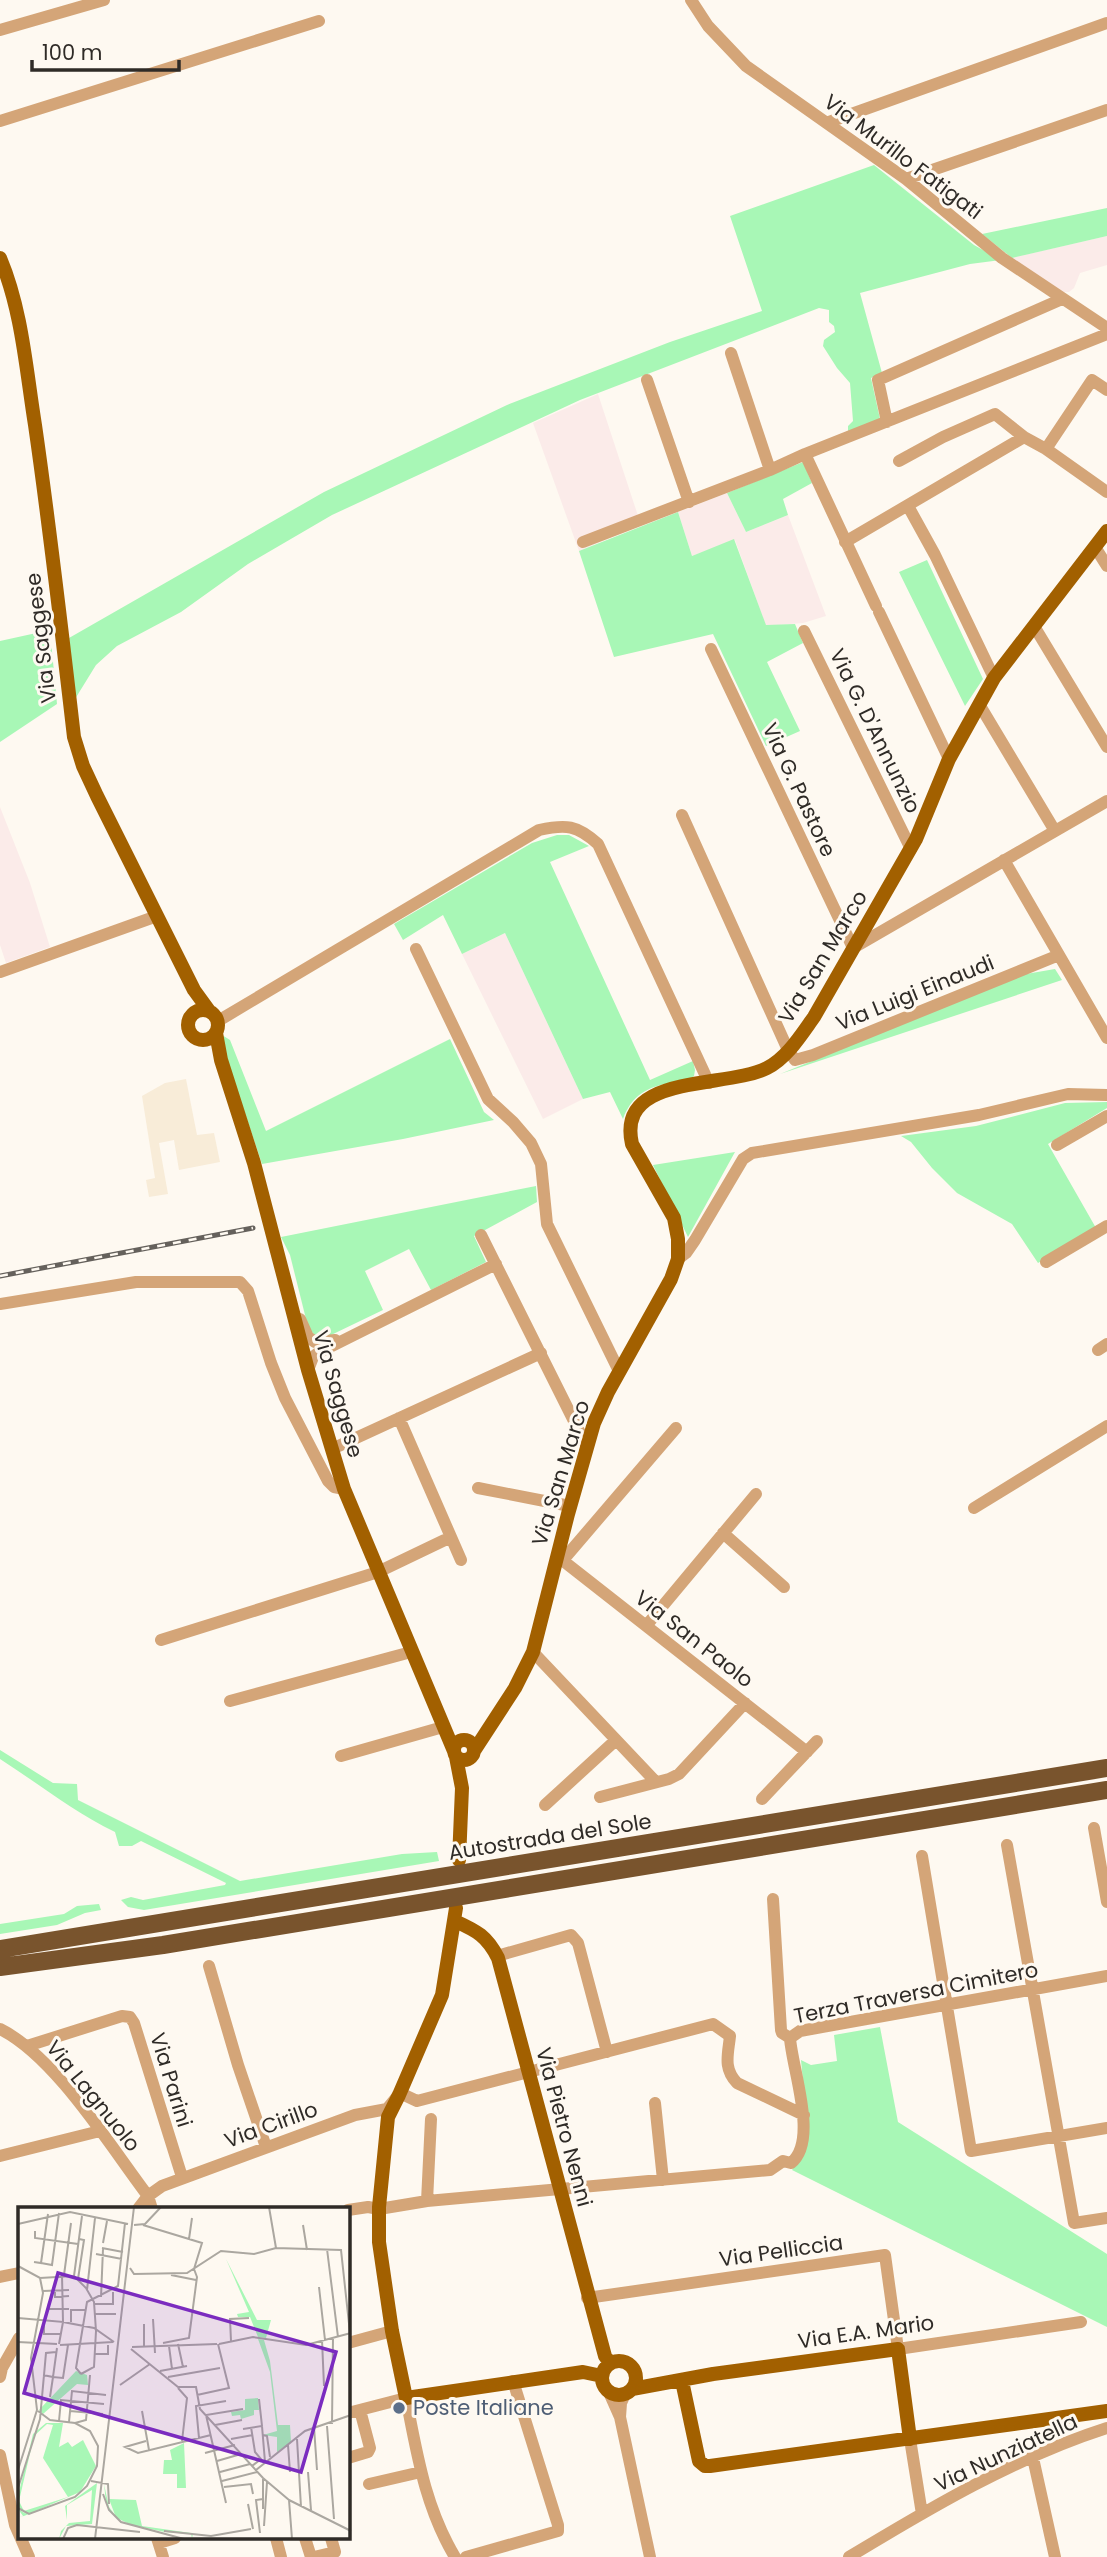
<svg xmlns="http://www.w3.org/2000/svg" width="1107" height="2557" font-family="Poppins,sans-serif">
	<rect width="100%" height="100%" fill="#fef9f1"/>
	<path fill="#f8ecd8" d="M186,1079L197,1135L214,1133L220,1162L179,1170L174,1140L159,1143L168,1194L149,1197L146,1180L155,1178L142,1096L165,1083Z"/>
	<path fill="#fbebe9" d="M1107,236V265L1080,273L1074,288L1069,292H1059L1011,258Z
		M598,394L641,525L579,551L533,423Z
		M727,493L746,532L788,515L826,616L803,623L766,626L735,540L692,556L678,512Z
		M0,807L30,883L50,947L6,963L0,945Z
		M505,933L583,1099L543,1119L462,954Z"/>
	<path fill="#a8f7b6" d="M874,165L974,245L1001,260L970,264L860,293L882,373L871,378L880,419L848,432V426L853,421L850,383L837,368L823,346L824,340L835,332L834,326L829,322V310L819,308L580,400L332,515L248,564L181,612L117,646L96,665L75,699L69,638L324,492L507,405L670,342L762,311L730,216Z
		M1107,208V236L1012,258L982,234Z
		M803,462L812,483L783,499L788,515L746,532L727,493Z
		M678,512L692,556L734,539L766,625L795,624L803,643L767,662L800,731L766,746L713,634L614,657L579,551Z
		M927,560L983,679L965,706L899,572Z
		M50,630L57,704L0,742V641Z
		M557,835H569L589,846L550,862L650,1080L693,1061L695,1070L694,1076C687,1081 680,1081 671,1083C648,1086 631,1096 623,1119L610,1092L583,1099L505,933L462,954L443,915L403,940L394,924L532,843Z
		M1055,969L1062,980L780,1074L1026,974Z
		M222,1035L230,1040L266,1131L450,1039L484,1112L494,1120L403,1139L262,1164L222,1045Z
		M1107,1102V1108L1048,1144L1096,1228L1038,1263L1012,1224L957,1193L932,1168L911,1142L901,1136L976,1126L1065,1103Z
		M735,1152L688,1237L653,1165Z
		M536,1186L537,1202L474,1236L486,1262L431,1290L409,1249L365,1271L383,1310L329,1336H315L308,1327L290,1255L281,1237Z
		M0,1750L53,1783L77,1784L78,1800L240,1881L402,1854L437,1852L439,1861L144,1910L128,1907L121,1900L131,1897L143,1900L225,1885L226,1883L141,1841L132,1846H119L115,1832C74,1812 39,1784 0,1759Z
		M99,1904L101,1910L85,1913L57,1925L0,1934V1924L64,1914L77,1906Z
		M880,2027L898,2122L1107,2254V2327L792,2170L801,2157L803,2082L801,2060L811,2065L837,2061L834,2035Z"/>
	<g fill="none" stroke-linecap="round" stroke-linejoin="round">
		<path stroke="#d4a578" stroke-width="12" d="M691,0L708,26L746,66L906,179L1002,258L1107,328
			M0,30L104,0
			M0,121L319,21
			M829,122L1107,23
			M906,179L1107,110
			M731,353L770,470
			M647,380L689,502
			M887,422L878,380L1062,299
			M1046,449L1107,492
			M805,454L1107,334
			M899,461L943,437L995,414L1024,437
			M908,506L935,555L994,678
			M583,542L770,470L805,454L876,606
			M845,542L1024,437L1046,449L1092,380L1107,390
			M1095,547L1107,566
			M879,612L949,759
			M1034,626L1107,747
			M804,631L911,849
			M711,649L853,948L1107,801
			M979,704L1055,831
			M682,815L788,1050L795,1060L813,1055L1059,955
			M1004,860L1107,1038
			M416,949L488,1099L513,1122L531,1143L541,1164L547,1224L619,1371
			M0,972L157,916
			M218,1021L539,830C566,824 577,825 598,844L709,1083
			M1057,1145L1107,1116
			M481,1235L587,1447
			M678,1259L686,1253L695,1240L743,1159L752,1153L979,1115L1068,1094L1107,1095
			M1046,1262L1107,1226
			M0,1304L136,1282H240L248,1291L271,1363L285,1398L328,1481L334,1487L344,1489
			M300,1319L308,1337L315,1342L335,1340
			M1098,1350L1107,1344
			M308,1370L313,1357L318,1353L496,1264
			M399,1418L461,1560
			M332,1449L541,1353
			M478,1488L570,1506
			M974,1508L1107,1426
			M723,1533L784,1587
			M557,1556L807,1752
			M563,1560L676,1428
			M646,1626L756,1494
			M161,1640L378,1572L451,1537
			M533,1652L656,1782
			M230,1701L411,1652
			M341,1756L443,1727
			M600,1797L669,1779L679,1774L745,1703
			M762,1799L817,1741
			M545,1805L616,1740
			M1094,1828L1107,1902
			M1007,1845L1074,2223L1107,2218
			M922,1856L971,2151L1107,2128
			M773,1899L781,2030L782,2033L790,2038
			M497,1956L571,1935L578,1943L607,2052
			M209,1966L238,2065L266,2147
			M0,2029C55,2056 110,2146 148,2196L152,2209
			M790,2038L800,2031L1107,1976
			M27,2046L122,2016L130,2017L134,2023L182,2177
			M655,2103L663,2180
			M0,2156L100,2131
			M427,2201L431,2119
			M138,2209L148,2196L162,2186L355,2115L387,2109L400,2093L417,2101L713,2024L730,2036C728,2055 723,2068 737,2083L804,2115
			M348,2210L368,2207L379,2209L427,2201L770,2170L783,2161L791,2163C819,2141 792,2069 790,2038
			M0,2277L19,2273
			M587,2298L885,2255L898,2349L1081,2322
			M348,2343L392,2331
			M0,2377L2,2368L19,2338
			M608,2390L620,2417L650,2557
			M348,2413L406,2398C417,2454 425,2507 455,2557
			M620,2417L621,2403L625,2394
			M910,2439L922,2514
			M0,2455L15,2525L29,2557
			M348,2458L368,2452L370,2448L360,2410
			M1033,2458L1055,2557
			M369,2484L421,2472
			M157,2538L163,2557
			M276,2538L281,2557
			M305,2538L311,2557
			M159,2543L175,2538
			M314,2557L335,2552L331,2538
			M466,2557L558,2531V2525L513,2381
			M849,2557C930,2508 1016,2457 1107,2428"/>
		<path stroke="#a26000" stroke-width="14" d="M0,258C22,310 26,369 35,425C50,529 62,633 74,737L83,766L97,796L194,990L210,1012
			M188 1025a15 15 0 1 1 30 0a15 15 0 1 1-30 0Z
			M216,1033L221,1060L254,1163L308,1370L344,1489L454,1751
			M454 1750a10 10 0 1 1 20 0a10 10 0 1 1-20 0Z
			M474,1751L515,1688L533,1652L568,1514L594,1423L608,1392L671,1279L678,1259V1239L674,1218L632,1144C616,1073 725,1089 767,1068C787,1058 801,1035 814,1017L916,839L949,759L994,678L1107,531
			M456,1757L462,1788L459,1860
			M456,1908L442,1995L399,2095L388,2117L379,2207V2242L392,2331L406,2398L583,2372L602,2376
			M455,1921C477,1931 487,1936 498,1958L605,2356L610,2363
			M602 2378a17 17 0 1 1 34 0a17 17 0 1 1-34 0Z
			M682,2381L699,2461L705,2466H710L1107,2411
			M632,2389L713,2374L898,2349L910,2439"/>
		<path stroke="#79542d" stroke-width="18" d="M0,1949L1107,1768
			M0,1967L163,1945L1107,1790"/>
		<g stroke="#65615c" stroke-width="5">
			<path id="rail" d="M0,1276L253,1228"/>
		</g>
		<use href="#rail" stroke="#fef9f1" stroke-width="2.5" stroke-dasharray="8" stroke-linecap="butt"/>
	</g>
	<circle fill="#5c6f8a" stroke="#fef9f1" stroke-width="2.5" cx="399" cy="2408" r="7"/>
	<g text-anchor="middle" stroke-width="6" stroke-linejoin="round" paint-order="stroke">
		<g font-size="21" fill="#2f2b27" stroke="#fef9f1">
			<text transform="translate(903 157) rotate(37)" y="7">Via Murillo Fatigati</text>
			<text transform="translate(41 638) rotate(-97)" y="7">Via Saggese</text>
			<text transform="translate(875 731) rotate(64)" y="7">Via G. D'Annunzio</text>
			<text transform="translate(799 790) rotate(65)" y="7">Via G. Pastore</text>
			<text transform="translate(823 957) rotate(-59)" y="7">Via San Marco</text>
			<text transform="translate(915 993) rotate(-22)" y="7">Via Luigi Einaudi</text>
			<text transform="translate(338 1394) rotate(74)" y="7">Via Saggese</text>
			<text transform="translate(561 1473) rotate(-73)" y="7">Via San Marco</text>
			<text transform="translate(694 1639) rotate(38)" y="7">Via San Paolo</text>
			<text transform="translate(550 1837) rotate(-9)" y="7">Autostrada del Sole</text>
			<text transform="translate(916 1993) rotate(-11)" y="7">Terza Traversa Cimitero</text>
			<text transform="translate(171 2080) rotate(73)" y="7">Via Parini</text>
			<text transform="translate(93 2096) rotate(51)" y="7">Via Lagnuolo</text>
			<text transform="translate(271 2125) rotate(-20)" y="7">Via Cirillo</text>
			<text transform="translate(564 2127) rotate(75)" y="7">Via Pietro Nenni</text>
			<text transform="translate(781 2251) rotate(-8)" y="7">Via Pelliccia</text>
			<text transform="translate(866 2332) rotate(-8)" y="7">Via E.A. Mario</text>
			<text transform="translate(1006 2453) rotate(-25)" y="7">Via Nunziatella</text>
		</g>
		<g font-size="21" fill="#4e5e75" stroke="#fef9f1" text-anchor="start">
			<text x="413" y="2415">Poste Italiane</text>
		</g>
	</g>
	<g transform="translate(18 2207)">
		<rect width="332" height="332" fill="#fef9f1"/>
		<path d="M208,52L239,113H253L248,131L240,130L232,110H220L219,107L231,105ZM240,132L246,133L252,154L260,218H272L273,235L259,245V230L245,228L259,224L252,165ZM58,164L69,168L70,178L59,177L25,207L21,203ZM240,191L241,203H236V208L223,212L222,208L214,209L213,205L227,203V192ZM28,216H45L41,240L50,235L54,240L65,233L78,259L62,285L6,309L0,310L5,309L0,302L8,307L0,299V289L15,227ZM29,217L35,218L25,251L50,290L6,304L1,294L16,229ZM166,236L168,281H159V267H145L146,253H154L152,243ZM79,276L74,317L48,319L41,332L43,324L51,316L72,314L74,283L49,298V313L47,299ZM86,277L91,300L97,308L91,292L118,293L124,319L173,326L175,327L174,331L173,327L147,325L113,318L99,311L91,303L88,296Z" fill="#a8f7b6" fill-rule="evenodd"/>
		<path fill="none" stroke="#aba7a0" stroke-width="2" d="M251,0L258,41L323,43L332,126M0,17L52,5L110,17M116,18L127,17L143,0M125,18L184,36L176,62L179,70L171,131L145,136M285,18L289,43M17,24V31L60,37M171,32L174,11M85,36L89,14M84,41L105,45M309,42L320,130M78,47L104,52M16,55L23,56L30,7M23,56L34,58L41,6M0,59L22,71L56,69L68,81L76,95L78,124L76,160L63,167M112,61L116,67L169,66L203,44L236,47L258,41M46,68L53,16M153,68L178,73M56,69L64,9M60,72L66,33L61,32M301,80L307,133M37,83V90L51,89M69,83L77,11M25,84L51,83M83,90L85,42M31,96L30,102H51M76,97H95V85M76,107H98M0,111L45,115L44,68M135,112L137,146M26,115V127H42M53,115V103H68M304,133L306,179M213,134L212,112L231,111M0,135L39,137M41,137L45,115L76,121L96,135M160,137L165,160M201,137L235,130L288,138L333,126M42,138L95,135M126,139V117M151,139L154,162M114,140L199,137M113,142L160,180H178L182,202L245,271L271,293L274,332M76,147H90V138M142,164L169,159M63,167L58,161L69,95L100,79L107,16M25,168L35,170L39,141M150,170L202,161M102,178L132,157M160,181L169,191L164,234M179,188L211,181L200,137M32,190L35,170L45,171L50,138M52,204L85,207M124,204L131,243M41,214L43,193L86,197M51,215L54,184L88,188M57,216L68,213L72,168M314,217L315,131M197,218L224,213M244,219L247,255M309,219L316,312M233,220L237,245L243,252L234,259M296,220L299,263M225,222L244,219L241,192M245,228L249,229L252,250M181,231L178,199L208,194M213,232L235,228M279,232L283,300M128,234L107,240L120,246L193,228M270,238L272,265M187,246L217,238M199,254L223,247M0,263L19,203L13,151L25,86L22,71M238,263L287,224L333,208M202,265L232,257M290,265L293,303M245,272V302M73,274L90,277L91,297M204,274L239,265M206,280L233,277L235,287M0,281L22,212L28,146L38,145M85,287L91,303L103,315L166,332M271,293L333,324M208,296L188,208L225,202M230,297L235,322M0,301L11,307L57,290L69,279L79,259L80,239L72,224L57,216L32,213L20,204M246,319L249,275M146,324L193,329L233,322M242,326L238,293L245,292M45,332L50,321L59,318L122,325M77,332L116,0"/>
		<path fill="#7b2cbf" fill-opacity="0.15" stroke="#7b2cbf" stroke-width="3.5" d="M40,66L318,145L283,265L6,186Z"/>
		<rect width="332" height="332" fill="none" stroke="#2f2b27" stroke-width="3.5"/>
	</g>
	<path d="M32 60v10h147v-10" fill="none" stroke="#2f2b27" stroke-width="3.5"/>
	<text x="42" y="60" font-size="21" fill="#2f2b27" stroke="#fef9f1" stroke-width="5" paint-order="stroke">100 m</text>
</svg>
